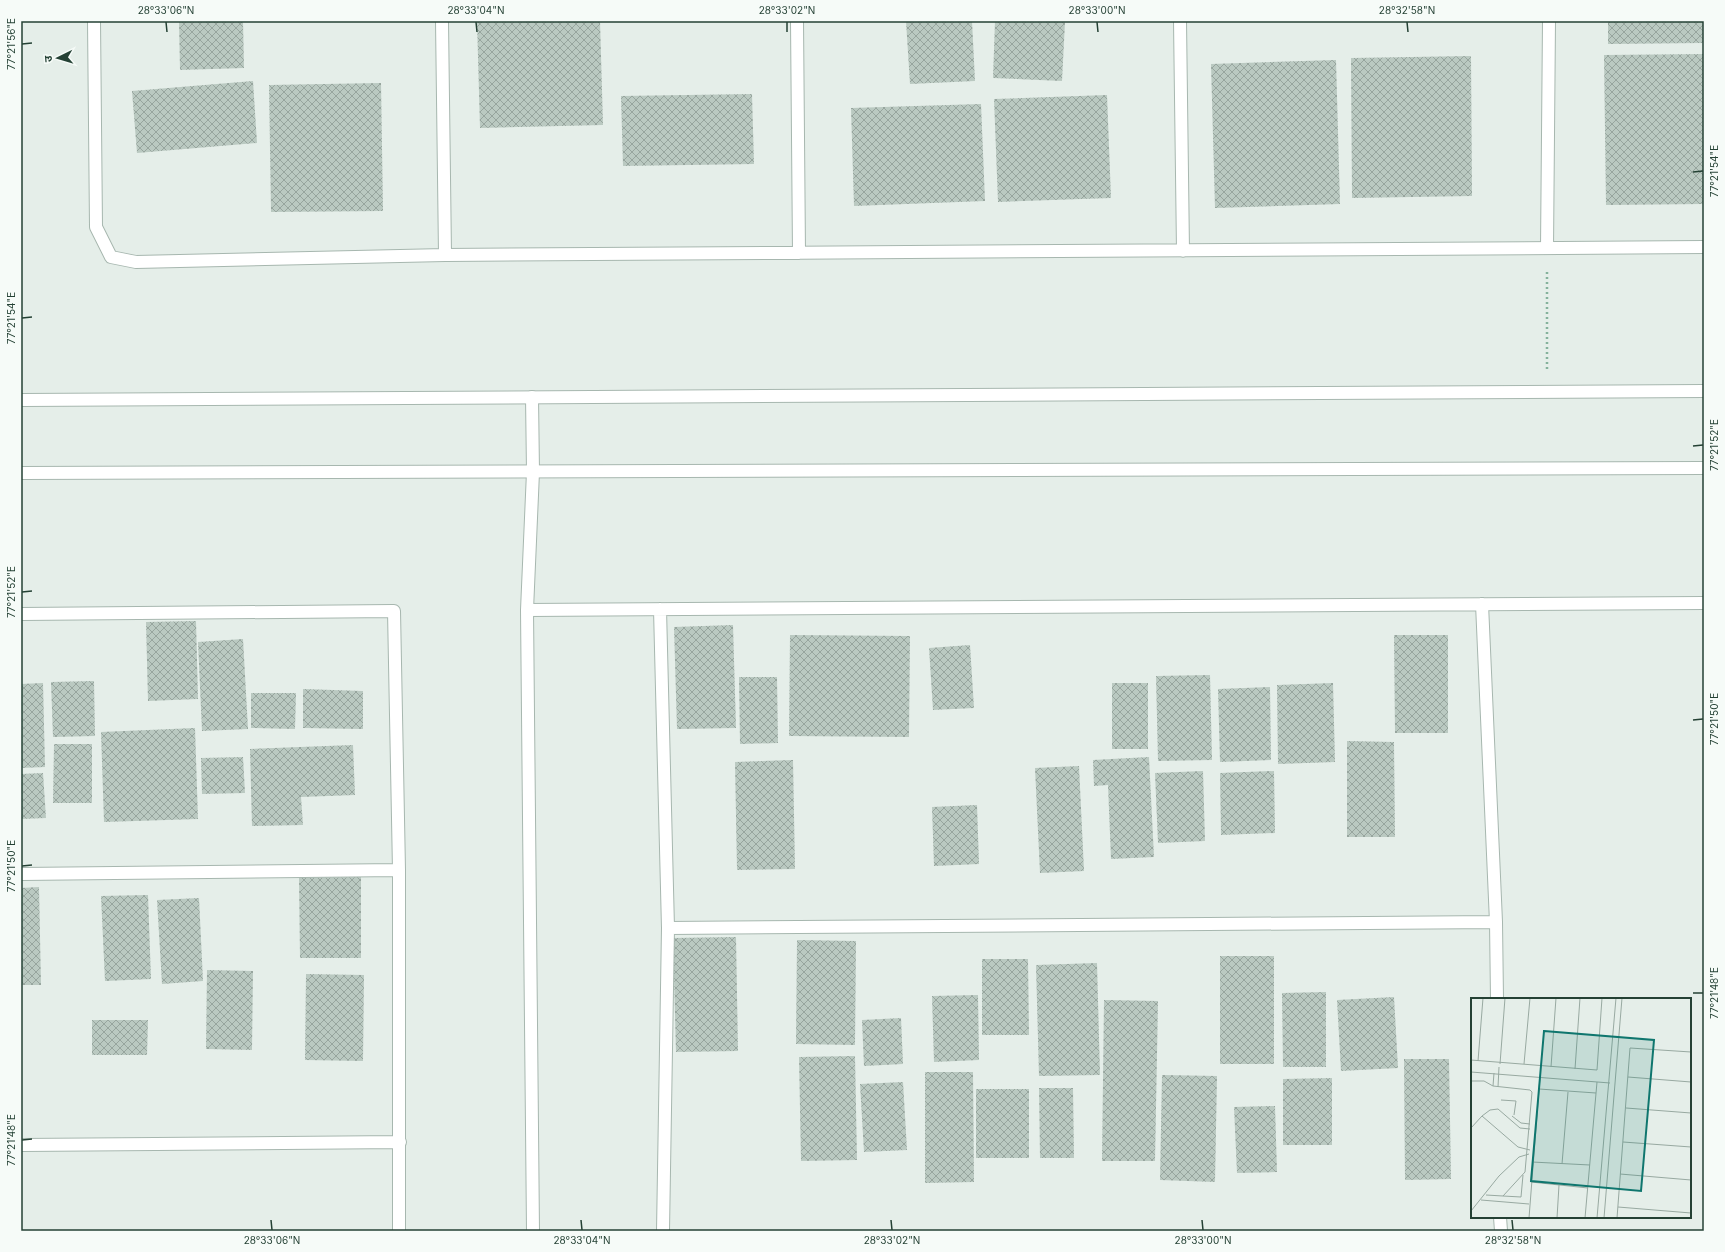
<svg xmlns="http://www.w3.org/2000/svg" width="1725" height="1252" font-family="Inter,'Noto Sans Devanagari',sans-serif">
	<defs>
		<pattern id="building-cross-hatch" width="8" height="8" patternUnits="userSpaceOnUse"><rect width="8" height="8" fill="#bac9c1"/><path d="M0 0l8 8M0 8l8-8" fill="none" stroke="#97a59e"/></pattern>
	</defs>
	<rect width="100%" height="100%" fill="#e5eee9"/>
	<path fill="url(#building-cross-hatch)" d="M179,21H243L244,68L180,70Z
		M477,21H600L603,125L480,128Z
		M906,21H972L975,81L910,84Z
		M995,21L1065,22L1062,81L993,78Z
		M1608,21H1704V43L1608,44Z
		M1704,54V204L1606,205L1604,55Z
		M1471,56L1472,196L1352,198L1351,58Z
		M1336,60L1340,204L1215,208L1211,64Z
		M253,81L257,143L137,153L132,91Z
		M381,83L383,211L271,212L269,85Z
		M752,94L754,164L623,166L621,96Z
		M1107,95L1111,198L998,202L994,99Z
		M981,104L985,201L854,206L851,108Z
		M196,621L198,699L148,701L146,622Z
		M733,625L736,728L677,729L674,627Z
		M790,635L910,636L909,737L789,736Z
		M1394,635H1448V733H1395Z
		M243,639L248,729L202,731L198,642Z
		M970,645L974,708L933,710L929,648Z
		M1210,675L1212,760L1158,761L1156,676Z
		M739,677H777L778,743L740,744Z
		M94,681L95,736L53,737L51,682Z
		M43,683L45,767L21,768V684Z
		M1112,683H1148V749H1112Z
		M1333,683L1335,762L1278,764L1277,685Z
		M1270,687L1271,760L1220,762L1218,689Z
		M303,689L363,691V729L303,728Z
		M251,693H296L295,729L251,728Z
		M195,728L198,819L104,822L101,732Z
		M1347,741L1394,742L1395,837H1347Z
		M54,744H92V803H53Z
		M353,745L355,795L301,797L303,825L252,826L250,749Z
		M243,757L245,793L202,794L201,758Z
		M1149,757L1154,857L1111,859L1108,785L1094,786L1093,760Z
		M793,760L795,869L737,870L735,762Z
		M1079,766L1084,871L1040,873L1035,768Z
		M1203,771L1205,841L1158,843L1155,773Z
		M1274,771L1275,833L1221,835L1220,773Z
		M43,773L46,818L21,819V774Z
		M977,805L979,864L934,866L932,807Z
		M361,877V958H300L299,878Z
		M39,887L41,985H21V888Z
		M148,895L151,979L105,981L101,896Z
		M199,898L203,981L162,984L157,900Z
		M736,937L738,1051L676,1052L673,938Z
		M797,940L856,941L855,1045L796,1044Z
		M1220,956H1274V1064H1220Z
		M982,959H1028L1029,1035H982Z
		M1097,963L1100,1075L1039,1076L1036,965Z
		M207,970L253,971L252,1050L206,1049Z
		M306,974L364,975L363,1061L305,1060Z
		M1326,992V1067H1283L1282,993Z
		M978,995L979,1060L934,1062L932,996Z
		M1394,997L1398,1068L1341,1071L1337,1000Z
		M1104,1000L1158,1001L1155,1161H1102Z
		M901,1018L903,1064L864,1066L862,1020Z
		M92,1020H148L147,1055H92Z
		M855,1056L857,1160L801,1161L799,1057Z
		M1404,1059H1449L1451,1179L1405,1180Z
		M925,1072H973L974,1182L925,1183Z
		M1162,1075L1217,1076L1215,1182L1160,1180Z
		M1332,1078V1145H1283V1079Z
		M903,1082L907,1150L864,1152L860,1084Z
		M1039,1088H1073L1074,1158H1040Z
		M976,1089H1029V1158H976Z
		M1275,1106L1277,1172L1237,1173L1234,1107Z"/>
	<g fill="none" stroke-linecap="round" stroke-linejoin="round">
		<g stroke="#a7b7af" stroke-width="14">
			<path id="minor" d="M94,21L96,227L111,257L136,262L445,255L1704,247
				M442,21L445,255
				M797,21L799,253
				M1180,21L1183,251
				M1547,248L1549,21
				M532,397L533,472L527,610L533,1231
				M1482,604L1496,922L1497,999
				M660,609L668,928L663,1231
				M527,610L1704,603
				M21,614L394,611L399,870V1231
				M21,874L399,870
				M668,928L1496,922
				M21,1145L400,1142
				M1500,1217L1501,1231"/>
		</g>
		<g stroke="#a7b7af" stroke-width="14">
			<path id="tertiary" d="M21,400L1704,391
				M21,473L1704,468"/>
		</g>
		<path stroke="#85b29c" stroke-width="2.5" stroke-dasharray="2 3" stroke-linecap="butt" d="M1547,369V272"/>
		<use href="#minor" stroke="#fff" stroke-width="12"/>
		<use href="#tertiary" stroke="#fff" stroke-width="12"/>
	</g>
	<path fill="none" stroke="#244134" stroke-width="1.5" d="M166,22L167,32M476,22L477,32M787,22V32M1097,22L1098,32M1407,22L1408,32M22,44L32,43M1693,172L1703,171M22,318L32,317M1693,446L1703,445M22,592L32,591M1693,720L1703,719M22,866L32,865M1693,993H1703M22,1140L32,1139M271,1220L272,1230M581,1220L582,1230M891,1220L892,1230M1202,1220L1203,1230M1512,1220L1513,1230"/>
	<g transform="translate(1471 998)">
		<rect width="220" height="220" fill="#e5eee9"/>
		<path fill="none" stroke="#98a9a1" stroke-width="1" d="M0,62L126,72L131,0M7,63L12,0M29,66L34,0M53,66L59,0M80,69L85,0M104,71L109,0M0,74L139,85M157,79L220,84M0,83H13L22,88L59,92L61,94L54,174L32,198L15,197M22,88L23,75M27,89L28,69M68,91L125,95M30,102L45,103L43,117M155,110L220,115M41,118L50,125L59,126M0,130L11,118M59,131L49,130L27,111L19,112L11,118L47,149L59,152M152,144L220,149M61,164L119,167M91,166L97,94M149,176L220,182M60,184L117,190M32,198L50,199L52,177M10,202L58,206M147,209L220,215M0,213L28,178L48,159L58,156M58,220L69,79M86,220L88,187M114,220L126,84M126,220L145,0M133,220L151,0M146,220L159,50L220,54"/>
		<path fill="#0f766e" fill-opacity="0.15" stroke="#0f766e" stroke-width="2" d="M73,33L183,42L170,193L60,183Z"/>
		<rect width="220" height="220" fill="none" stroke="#244134" stroke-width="2"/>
	</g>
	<rect width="1725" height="1252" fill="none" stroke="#f6fbf8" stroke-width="44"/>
	<g transform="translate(58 58) rotate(265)" stroke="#f6fbf8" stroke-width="3" paint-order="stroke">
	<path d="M0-3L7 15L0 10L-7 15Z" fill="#244134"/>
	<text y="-6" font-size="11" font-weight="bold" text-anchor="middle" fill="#244134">उ</text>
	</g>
	<rect x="22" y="22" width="1681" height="1208" fill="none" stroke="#244134" stroke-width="1.5"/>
	<g font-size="10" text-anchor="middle" fill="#244134">
		<text x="166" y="14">28°33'06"N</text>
		<text x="476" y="14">28°33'04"N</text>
		<text x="787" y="14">28°33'02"N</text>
		<text x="1097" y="14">28°33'00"N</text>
		<text x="1407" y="14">28°32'58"N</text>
		<text transform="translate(11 44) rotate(-90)" y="4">77°21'56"E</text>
		<text transform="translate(1714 171) rotate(-90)" y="4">77°21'54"E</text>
		<text transform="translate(11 318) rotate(-90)" y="4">77°21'54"E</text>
		<text transform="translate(1714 445) rotate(-90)" y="4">77°21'52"E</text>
		<text transform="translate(11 592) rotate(-90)" y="4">77°21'52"E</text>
		<text transform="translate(1714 719) rotate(-90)" y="4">77°21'50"E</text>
		<text transform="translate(11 866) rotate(-90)" y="4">77°21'50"E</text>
		<text transform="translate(1714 993) rotate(-90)" y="4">77°21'48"E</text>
		<text transform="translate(11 1140) rotate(-90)" y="4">77°21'48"E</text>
		<text x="272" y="1244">28°33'06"N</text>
		<text x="582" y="1244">28°33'04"N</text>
		<text x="892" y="1244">28°33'02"N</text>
		<text x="1203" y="1244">28°33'00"N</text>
		<text x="1513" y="1244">28°32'58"N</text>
	</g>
</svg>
